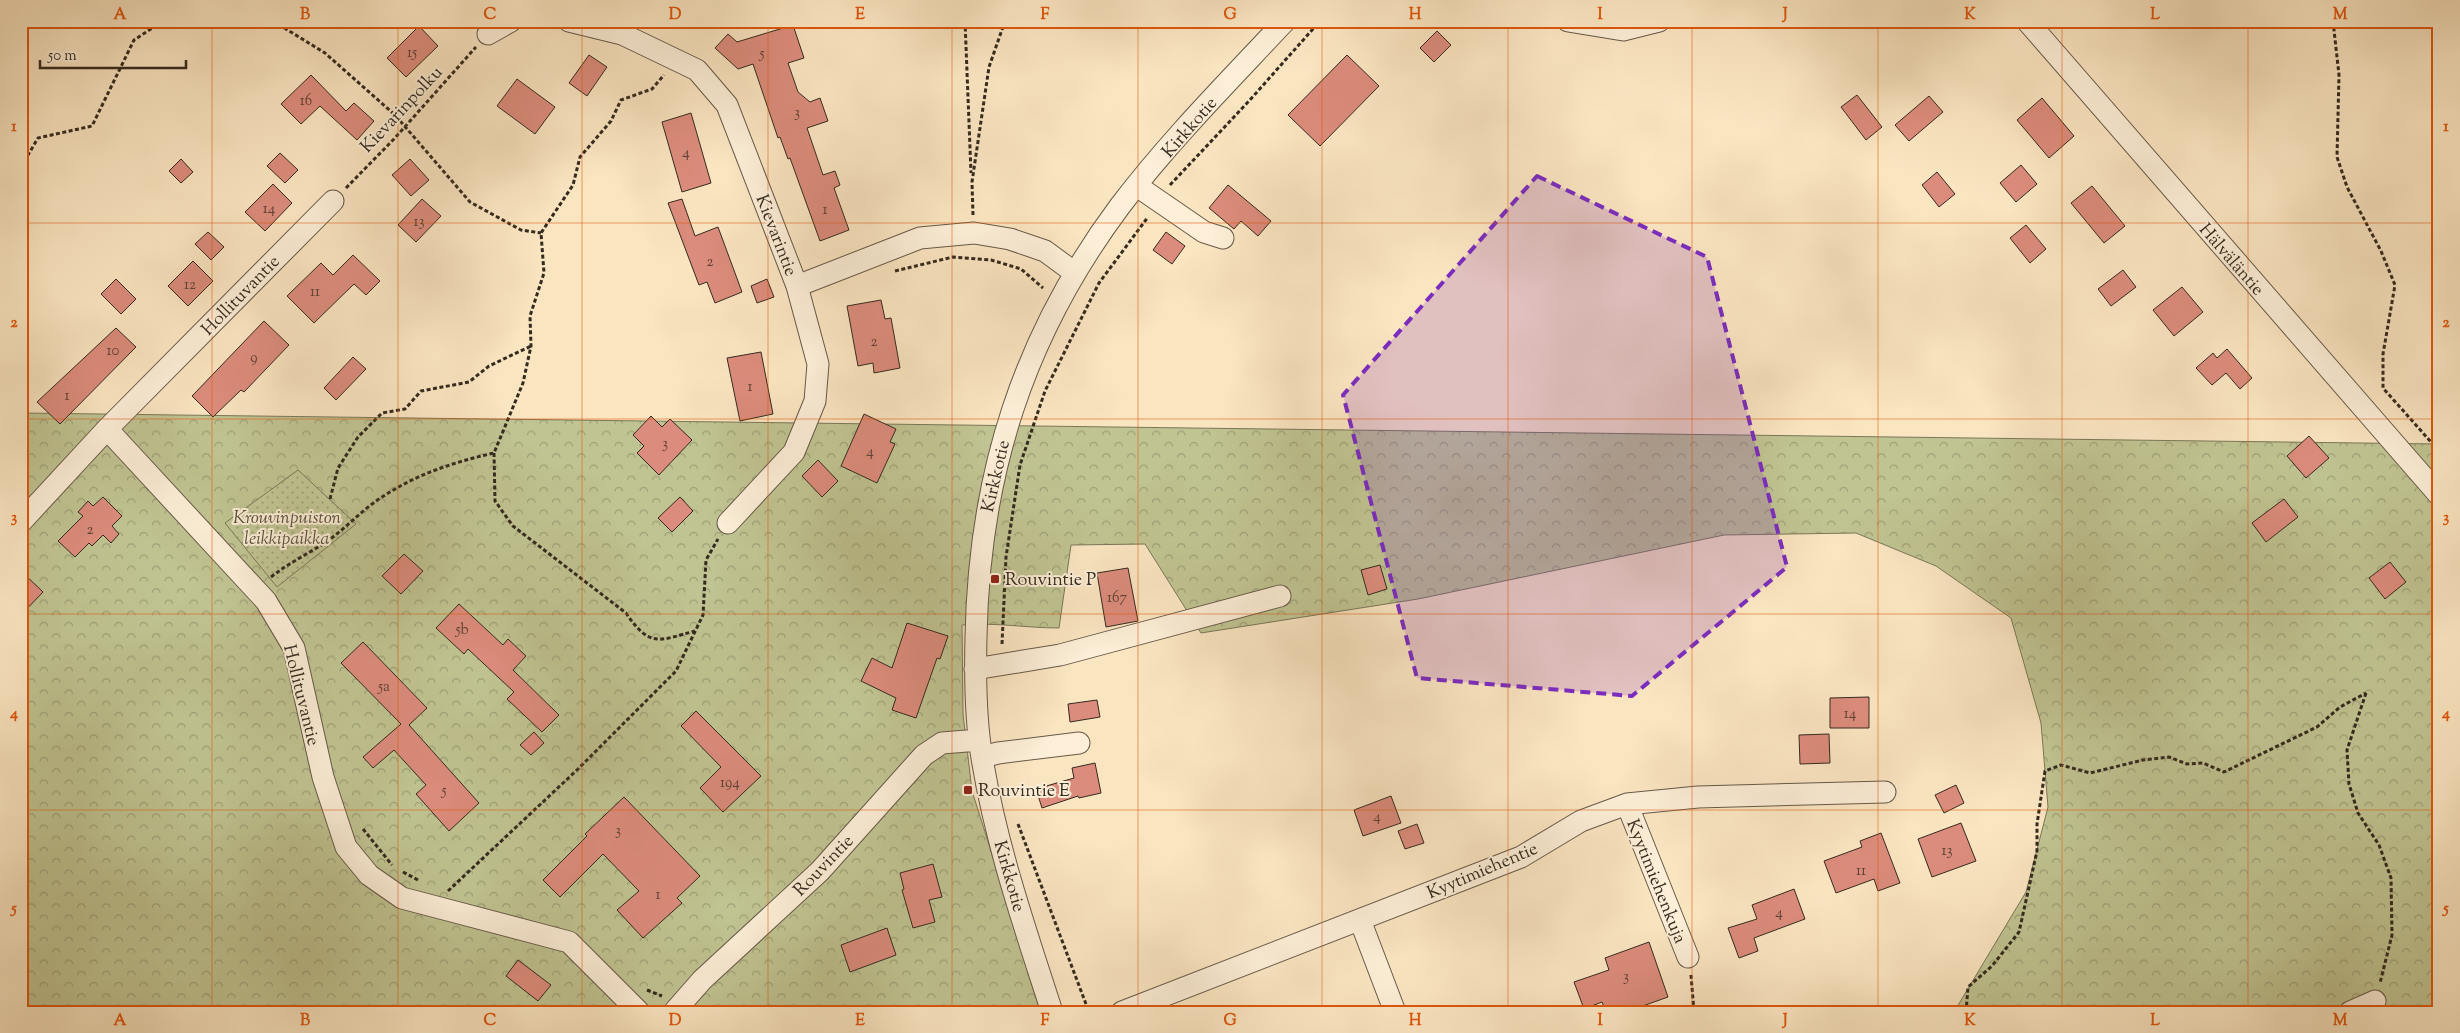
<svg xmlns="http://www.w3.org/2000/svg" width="2460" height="1033" font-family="'Sorts Mill Goudy',serif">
	<defs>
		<pattern id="forest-crowns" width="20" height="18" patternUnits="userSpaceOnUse" patternTransform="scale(1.25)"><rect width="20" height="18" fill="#c0c492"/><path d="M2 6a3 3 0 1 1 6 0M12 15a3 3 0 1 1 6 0" fill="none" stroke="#9d9f77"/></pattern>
		<pattern id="park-dots" width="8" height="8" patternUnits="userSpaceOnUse" patternTransform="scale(1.25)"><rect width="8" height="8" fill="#c0c492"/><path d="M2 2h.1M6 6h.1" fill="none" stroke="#9d9f77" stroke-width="1.8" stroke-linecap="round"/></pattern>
	</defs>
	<rect width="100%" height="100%" fill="#fae5c1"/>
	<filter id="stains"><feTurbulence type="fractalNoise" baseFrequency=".004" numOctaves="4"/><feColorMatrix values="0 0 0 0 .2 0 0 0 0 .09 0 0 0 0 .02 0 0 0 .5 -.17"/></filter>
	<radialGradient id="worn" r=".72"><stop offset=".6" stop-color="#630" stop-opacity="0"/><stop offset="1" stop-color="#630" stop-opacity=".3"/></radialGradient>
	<path fill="url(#forest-crowns)" stroke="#7a7758" d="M21,413L2439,444V1012H1954L2026,892L2048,807L2041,723L2011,618L1936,566L1856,533L1724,535L1418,599L1201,633L1145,544L1071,545L1059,628C1026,628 994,622 962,625L963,714L972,791L1042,1012H21Z"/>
	<path fill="url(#park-dots)" stroke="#7a7758" d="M298,470L356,524L277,587L225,523Z"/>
	<path fill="#dc8c7c" stroke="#342a1f" d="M793,25L804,58L788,63L798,92L810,102L820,98L828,121L807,128L823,175L835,171L840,185L834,188L849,230L820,241L790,158L788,159L780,137L778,138L753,64L738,69L715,48L728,34L737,42Z
		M419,26L438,46L406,77L387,58Z
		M1437,31L1451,45L1434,62L1420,48Z
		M589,55L607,67L587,96L569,83Z
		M1347,55L1379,86L1320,146L1288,115Z
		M311,75L346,111L354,103L374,121L357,140L320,106L301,124L281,104Z
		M517,79L555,107L535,134L497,106Z
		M1857,95L1882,127L1866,140L1841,107Z
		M1929,96L1943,112L1909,141L1895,125Z
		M2042,98L2074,136L2049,158L2017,120Z
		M691,113L711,183L682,192L662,122Z
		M280,153L298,170L285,183L267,166Z
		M181,159L193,172L181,183L169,171Z
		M410,159L429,180L411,196L392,175Z
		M2021,165L2037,184L2016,202L2000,183Z
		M1937,172L1955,194L1939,207L1922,185Z
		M273,184L292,203L265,231L245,212Z
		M1228,185L1271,221L1258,236L1241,221L1234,229L1209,208Z
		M2092,186L2125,226L2104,243L2071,203Z
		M422,199L441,216L416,242L398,225Z
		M682,199L695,236L718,227L742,292L715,303L707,282L699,285L668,203Z
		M2026,225L2046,249L2030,263L2010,238Z
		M208,232L224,247L211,260L195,244Z
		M1166,232L1185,246L1172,264L1153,250Z
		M353,255L380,281L366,295L354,284L314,323L287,296L321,263L333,275Z
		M193,261L213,281L188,306L168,286Z
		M2123,270L2136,287L2111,306L2098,289Z
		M116,279L136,299L121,314L101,294Z
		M767,279L774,297L757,303L751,286Z
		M2182,287L2203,312L2174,336L2153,310Z
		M881,300L885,319L891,318L900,368L874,373L873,363L858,366L847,306Z
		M264,321L289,345L244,392L241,390L213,417L192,396Z
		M116,328L136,347L60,424L37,402Z
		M2227,349L2252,378L2240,389L2226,373L2212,385L2196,368L2213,353L2217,358Z
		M761,352L773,414L740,421L727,358Z
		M353,357L366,369L336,400L324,388Z
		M864,414L896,429L890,442L895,444L877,483L841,466Z
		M651,416L662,427L670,419L692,440L659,475L637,453L644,446L633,435Z
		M2309,436L2329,458L2306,478L2287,456Z
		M818,460L838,481L822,497L802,476Z
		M103,497L122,516L112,526L119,534L111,543L103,535L92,546L89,543L75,557L58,541L83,516L78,512L88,501L93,506Z
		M680,497L693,511L672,532L658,518Z
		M2284,499L2298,517L2266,542L2252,523Z
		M404,554L423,571L401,594L382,576Z
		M2390,562L2406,582L2385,599L2369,578Z
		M1380,565L1387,589L1368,595L1361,570Z
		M1128,568L1138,621L1106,627L1097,573Z
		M21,571L43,592L21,615Z
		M459,604L503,645L508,639L526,656L513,670L559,715L542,732L507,699L514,692L468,649L464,654L436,628Z
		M907,623L948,636L940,659L937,658L916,718L892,710L896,698L861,681L872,658L892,668Z
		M363,642L427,708L409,725L479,803L449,831L416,794L426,785L394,750L373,768L363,757L401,724L341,663Z
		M1869,697V728H1830V698Z
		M1097,700L1100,717L1070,722L1068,704Z
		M696,711L761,776L723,812L700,788L721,767L681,726Z
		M534,732L544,743L531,755L520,745Z
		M1829,734L1830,763L1800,764L1799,735Z
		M1095,763L1101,793L1079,798L1078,796L1042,808L1036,789L1074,778L1072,768Z
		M1956,785L1964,803L1944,813L1935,795Z
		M1391,796L1401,823L1363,836L1354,810Z
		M624,797L700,876L677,898L682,903L643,938L617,910L639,891L603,854L560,897L543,880L587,836L585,834Z
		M1961,823L1976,861L1932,877L1918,839Z
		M1417,824L1424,843L1405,849L1398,831Z
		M1881,833L1900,883L1878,891L1874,879L1836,893L1824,861L1862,847L1860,841Z
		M933,864L942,897L929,900L935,922L913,928L902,890L904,889L900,873Z
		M1794,889L1805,919L1754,938L1758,951L1739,958L1728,928L1757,919L1752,905Z
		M887,928L896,955L850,972L841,945Z
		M1649,942L1668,997L1626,1012H1606L1602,1002L1584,1009L1574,982L1609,970L1605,958Z
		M518,960L551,985L538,1001L506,976Z"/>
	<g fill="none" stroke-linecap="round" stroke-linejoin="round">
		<g stroke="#665948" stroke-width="23">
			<path id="minor" d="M569,21L622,34L697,70L727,105L797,286L818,364L815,401L794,452L728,523
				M1568,21L1623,30L1659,21
				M2027,21L2439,495
				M488,34L511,21
				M1137,186L1204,232L1223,238
				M333,201L107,429L266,601L294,648L323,777L346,847L369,875L402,898L569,942L639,1012
				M797,286L920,238L974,233L1010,239L1045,251L1075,273
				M21,522L107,429
				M975,669L1060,655L1280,596
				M982,757L998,753L1079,743
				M1627,804L1688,957
				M1360,920L1395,1012
				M674,1012L702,980L820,871L924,755L942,743L979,740
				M1052,1012C1025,928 996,845 982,758C975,718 975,677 976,637C979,475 1023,336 1120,206C1170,140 1229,81 1285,21
				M1122,1012L1521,857L1581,821L1627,804L1698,797L1885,792
				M2350,1012L2375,1001"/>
		</g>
		<path stroke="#342a1f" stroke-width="3" stroke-dasharray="4 2.5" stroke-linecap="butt" d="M273,21L325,53L395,115L470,202L521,230L541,233
			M965,21L971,173
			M2333,21L2339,75L2337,157L2347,187L2381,251L2395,285L2383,354V388L2439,451
			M21,167L38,138L92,126L134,40L163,21
			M1170,185L1249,101L1320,21
			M346,188L394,139L476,47
			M973,215L972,182L989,67L1005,21
			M895,271L953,257L991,260L1021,269L1043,288
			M494,453L495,501L513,526L626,613C650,648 658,641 695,631
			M330,499L338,468L358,437L382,413L405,409L421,391L469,382L489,366L531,346
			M271,577C290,562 310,553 329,540C347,527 363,509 382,497C417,474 454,462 494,453L523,383L531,346L530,316L544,273L541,233L573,185L580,157L611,121L621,100L652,89L664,75
			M1002,644L1006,557L1020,465L1045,391L1099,283L1148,217
			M2366,693L2347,750L2349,784L2358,813L2379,845L2391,878L2392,935L2380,983
			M1018,824L1089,1012
			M363,829L392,865
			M403,872L418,880
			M448,891L578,769L676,671L703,615L706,560L718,539
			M1691,975L1694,1012
			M647,990L662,996
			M1966,1012L1968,987L1992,966L2019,932L2037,851V824L2045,771L2061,765L2090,773L2143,760L2169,757L2187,764L2203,763L2224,772L2317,727L2340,707L2366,693"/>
		<use href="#minor" stroke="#fceed7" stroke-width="21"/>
	</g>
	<path fill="#7b2cbf" fill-opacity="0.2" stroke="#7b2cbf" stroke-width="4" stroke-dasharray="10 6" stroke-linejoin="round" d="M1537,176L1707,257L1787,567L1632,696L1417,678L1343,395Z"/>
	<path fill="none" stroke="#df570d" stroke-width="1" stroke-opacity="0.55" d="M212,21V1012M398,21V1012M582,21V1012M768,21V1012M952,21V1012M1138,21V1012M1322,21V1012M1508,21V1012M1692,21V1012M1878,21V1012M2062,21V1012M2248,21V1012M21,223H2439M21,419H2439M21,614H2439M21,810H2439"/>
	<g fill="#8f2418" stroke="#fceed7" stroke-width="2">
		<rect x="990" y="574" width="10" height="10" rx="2.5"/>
		<rect x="963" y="785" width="10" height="10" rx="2.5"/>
	</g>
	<g text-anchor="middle" stroke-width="4" stroke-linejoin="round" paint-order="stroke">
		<g font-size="15" fill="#5e4236">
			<text x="412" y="57">15</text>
			<text x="762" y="58">5</text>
			<text x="306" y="105">16</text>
			<text x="797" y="117">3</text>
			<text x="686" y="157">4</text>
			<text x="269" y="213">14</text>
			<text x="825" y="214">1</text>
			<text x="419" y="226">13</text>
			<text x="710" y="266">2</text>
			<text x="190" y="289">12</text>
			<text x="315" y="296">11</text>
			<text x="874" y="346">2</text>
			<text x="113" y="355">10</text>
			<text x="254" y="362">9</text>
			<text x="750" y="391">1</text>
			<text x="67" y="400">1</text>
			<text x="665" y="448">3</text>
			<text x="870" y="456">4</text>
			<text x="90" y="534">2</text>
			<text x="1117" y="602">167</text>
			<text x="462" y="634">5b</text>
			<text x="384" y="691">5a</text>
			<text x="1850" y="718">14</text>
			<text x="730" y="787">194</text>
			<text x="444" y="795">5</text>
			<text x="1377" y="821">4</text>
			<text x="618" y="835">3</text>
			<text x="1947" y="855">13</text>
			<text x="1861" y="875">11</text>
			<text x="658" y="899">1</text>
			<text x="1779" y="917">4</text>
			<text x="1626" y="981">3</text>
		</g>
		<g font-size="18" fill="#342a1f" stroke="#fceed7">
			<text transform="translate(401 109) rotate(-47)" y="6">Kievarinpolku</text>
			<text transform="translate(1189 127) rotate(-49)" y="6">Kirkkotie</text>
			<text transform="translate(777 235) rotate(69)" y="6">Kievarintie</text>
			<text transform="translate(2232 259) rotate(49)" y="6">Hälväläntie</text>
			<text transform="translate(240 295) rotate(-46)" y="6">Hollituvantie</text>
			<text transform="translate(995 476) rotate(-77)" y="6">Kirkkotie</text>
			<text transform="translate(302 695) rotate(76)" y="6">Hollituvantie</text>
			<text transform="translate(823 865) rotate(-46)" y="6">Rouvintie</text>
			<text transform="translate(1482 870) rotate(-23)" y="6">Kyytimiehentie</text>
			<text transform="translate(1010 876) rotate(74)" y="6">Kirkkotie</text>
			<text transform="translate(1657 881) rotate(68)" y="6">Kyytimiehenkuja</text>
		</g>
		<g font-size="18" font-style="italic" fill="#57503c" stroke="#fceed7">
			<text x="287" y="523">Krouvinpuiston<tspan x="287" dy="21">leikkipaikka</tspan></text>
		</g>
		<g font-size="18" fill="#342a1f" stroke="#fceed7" text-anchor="start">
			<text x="1005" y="585">Rouvintie P</text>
			<text x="978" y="796">Rouvintie E</text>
		</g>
	</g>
	<rect width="2460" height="1033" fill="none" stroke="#fae5c1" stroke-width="55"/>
	<path d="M40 60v8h146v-8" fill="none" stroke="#342a1f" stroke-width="2.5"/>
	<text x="48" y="60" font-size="15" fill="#342a1f" stroke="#fceed7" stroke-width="4" paint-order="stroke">50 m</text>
	<rect x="28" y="28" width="2404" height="978" fill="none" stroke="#df570d" stroke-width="2"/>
	<g font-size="16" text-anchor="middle" font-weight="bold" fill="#df570d">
		<text x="120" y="19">A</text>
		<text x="305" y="19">B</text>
		<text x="490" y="19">C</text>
		<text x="675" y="19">D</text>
		<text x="860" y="19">E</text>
		<text x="1045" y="19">F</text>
		<text x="1230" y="19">G</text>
		<text x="1415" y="19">H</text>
		<text x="1600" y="19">I</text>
		<text x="1785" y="19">J</text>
		<text x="1970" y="19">K</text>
		<text x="2155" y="19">L</text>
		<text x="2340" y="19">M</text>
		<text x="14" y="131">1</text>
		<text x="2446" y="131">1</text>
		<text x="14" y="327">2</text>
		<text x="2446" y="327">2</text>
		<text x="14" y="522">3</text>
		<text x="2446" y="522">3</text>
		<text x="14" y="718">4</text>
		<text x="2446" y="718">4</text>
		<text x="14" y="913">5</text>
		<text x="2446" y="913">5</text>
		<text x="120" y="1025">A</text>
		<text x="305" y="1025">B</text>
		<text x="490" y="1025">C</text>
		<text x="675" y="1025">D</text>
		<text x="860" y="1025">E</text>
		<text x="1045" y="1025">F</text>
		<text x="1230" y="1025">G</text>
		<text x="1415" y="1025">H</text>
		<text x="1600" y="1025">I</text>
		<text x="1785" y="1025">J</text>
		<text x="1970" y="1025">K</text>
		<text x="2155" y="1025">L</text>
		<text x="2340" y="1025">M</text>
	</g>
	<rect width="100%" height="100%" filter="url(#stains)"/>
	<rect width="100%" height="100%" fill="url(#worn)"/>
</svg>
